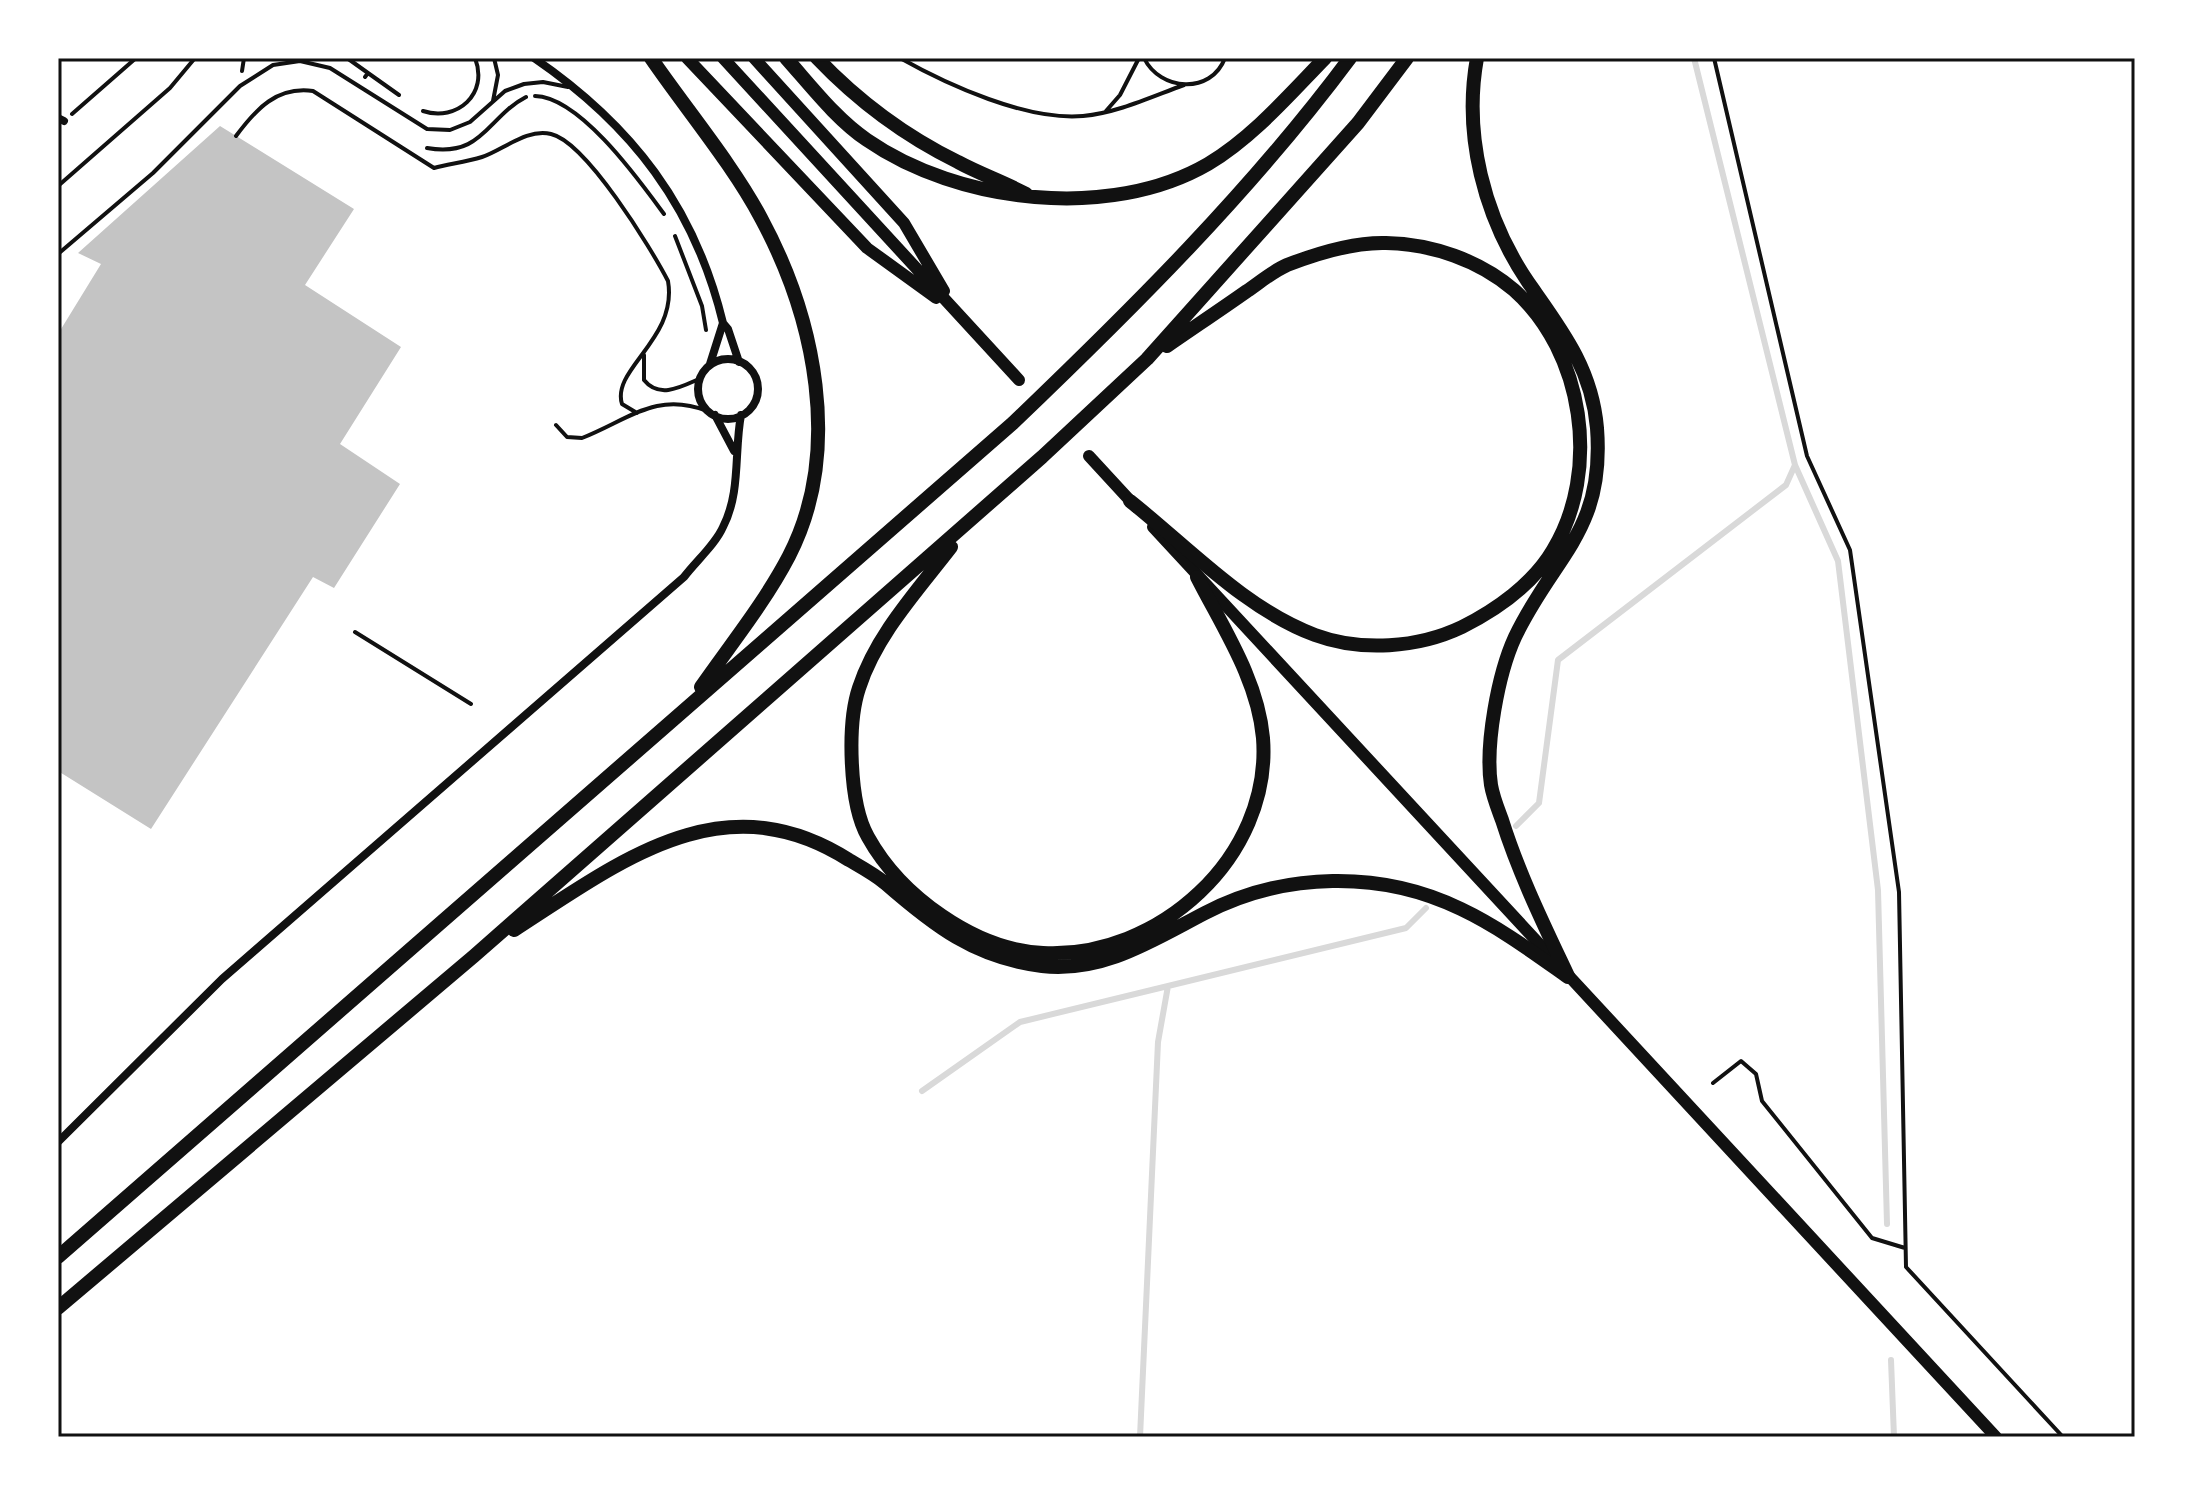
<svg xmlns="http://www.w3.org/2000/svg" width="2193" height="1495" font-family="Rubik,sans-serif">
	<rect width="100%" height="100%" fill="#fff"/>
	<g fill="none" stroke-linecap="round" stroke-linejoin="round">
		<path stroke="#d9d9d9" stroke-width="6" d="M1795,465L1838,561L1878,890L1887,1224
			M1516,826L1539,803L1558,660L1786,485L1795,465L1694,58
			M922,1091L1020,1022L1168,986
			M1891,1360L1894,1437
			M1140,1437L1158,1042L1168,986L1406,928L1426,908"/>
	</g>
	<path fill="#c4c4c4" d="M220,126L354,209L305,285L401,347L340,444L400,484L334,588L313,577L151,829L58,771V334L101,264L78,253Z"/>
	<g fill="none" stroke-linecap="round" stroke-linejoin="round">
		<path stroke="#111" stroke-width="4" d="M347,58L368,73
			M1714,58L1807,456L1850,550L1899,892L1906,1267L2063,1437
			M242,71L244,58
			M365,77L368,73L399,95
			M535,96C580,97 639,180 664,214
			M423,111C457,122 489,94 475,58
			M72,114L136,58
			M427,148C483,158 487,117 526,97
			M58,186L170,88L195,58
			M675,236L702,306L706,330
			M355,632L471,704
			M1713,1083L1741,1061L1756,1074L1762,1101L1872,1238L1905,1248"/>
		<path stroke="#111" stroke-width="4" d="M900,58C948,85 1027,121 1083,116C1117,113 1151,97 1184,85
			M1144,58C1160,91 1211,95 1225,58
			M493,101L498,75L494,58
			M1106,111L1120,95L1139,58
			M236,136C256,109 277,86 313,91L434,168C449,164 466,162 482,157C503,150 527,128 551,134C586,142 651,248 668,281C678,339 611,369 622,404L637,413
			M58,254L153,173L240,86L273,65L300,61L330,68L427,129L450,130L470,122L505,91L524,84L543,82L568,87
			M644,355V380C659,399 681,387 699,379
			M556,425L567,437L582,438C628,420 656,391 707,411"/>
		<path stroke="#111" stroke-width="8" d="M534,58C632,125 695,207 723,323L728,329L739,362
			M58,118L64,121
			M698 389a30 30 0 1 1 60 0a30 30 0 1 1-60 0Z
			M710,364L723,323
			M715,415L734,451
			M58,1142L222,979L684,577C696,561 715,545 723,527C741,492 734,452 741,415"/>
		<path stroke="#111" stroke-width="12" d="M687,58L867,248L936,298
			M723,58L1019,380
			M754,58L904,223L944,291
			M1089,456L1136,507
			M1153,527L1996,1437"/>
		<path stroke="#111" stroke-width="14" d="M651,58C686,109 733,165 761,218C815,318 843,451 789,556C765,602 731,644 701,687
			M786,58C811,86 836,119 867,140C958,203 1110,221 1208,164C1253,137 1289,95 1325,58
			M817,58C857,100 905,136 958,162C980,174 1004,182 1026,194
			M1477,58C1463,135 1484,217 1528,282C1561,329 1592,368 1597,428C1605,532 1554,555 1515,637C1498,674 1485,745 1491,785C1493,797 1498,809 1502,820C1519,874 1544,925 1568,976
			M1130,501C1188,547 1245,609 1315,635C1361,652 1418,648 1462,627C1496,610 1533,584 1553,550C1601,471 1584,352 1514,290C1479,260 1432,244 1386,243C1353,242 1318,253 1287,265C1273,271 1259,283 1247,291C1220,310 1193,328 1167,346
			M951,547C918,590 876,635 859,688C847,724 849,804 868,837C900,895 974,950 1043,953C1158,959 1272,857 1263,738C1258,680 1223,628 1197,577
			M514,930C621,861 723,780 849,860C861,867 874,874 885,883C933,925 975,958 1042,966C1103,973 1153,940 1205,913C1284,872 1381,870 1461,909C1499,927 1534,953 1568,977
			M58,1257L1013,423C1132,309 1251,191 1350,58
			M58,1308L474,956L1042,457L1147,359L1358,123L1407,58"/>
	</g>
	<rect width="2193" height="1495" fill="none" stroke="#ffffff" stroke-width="120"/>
	<rect x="60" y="60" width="2073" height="1375" fill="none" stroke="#111" stroke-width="3"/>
</svg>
